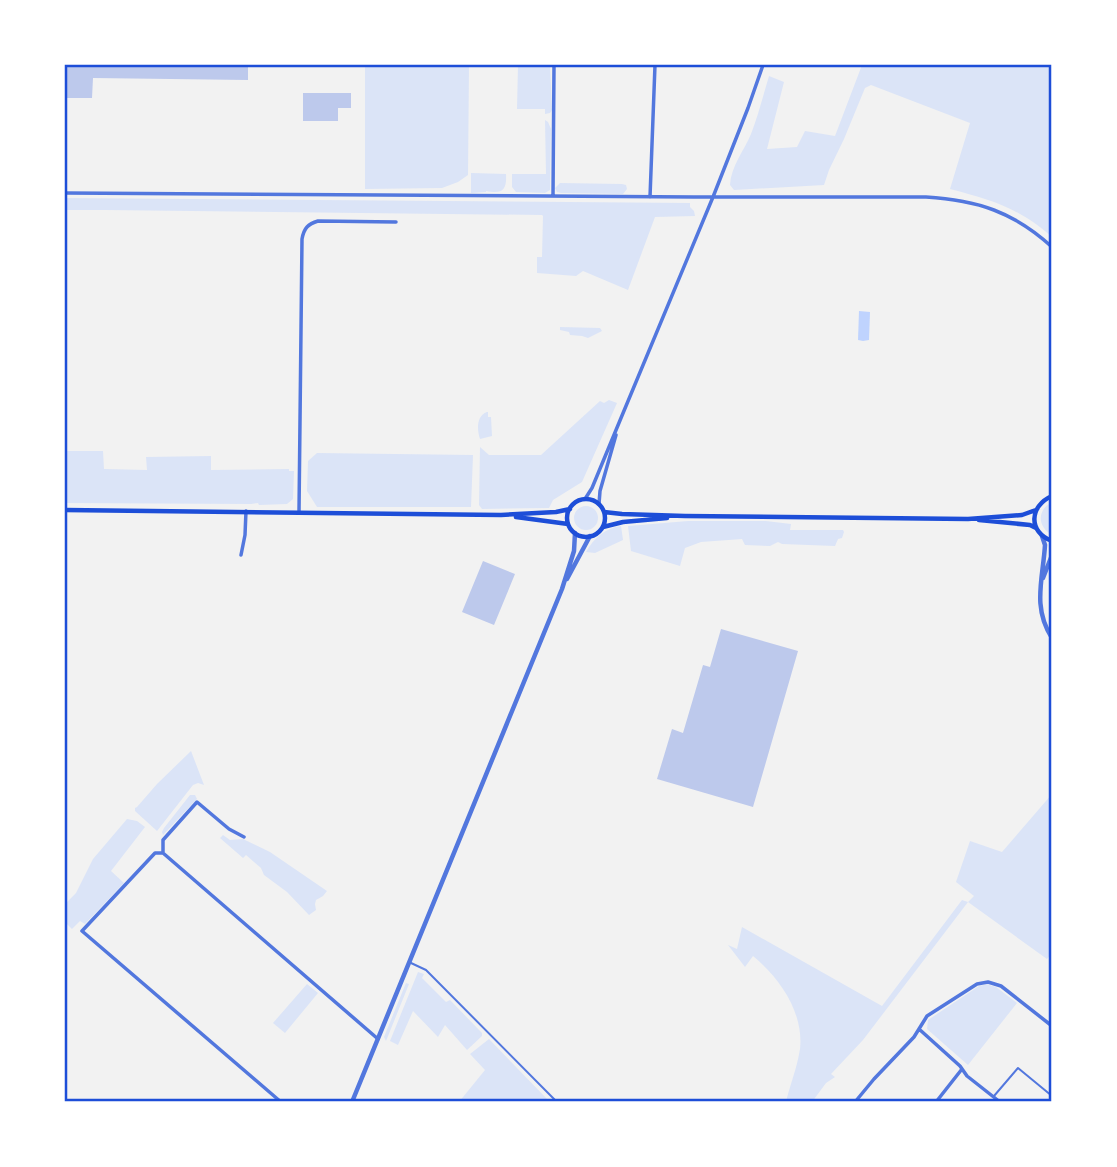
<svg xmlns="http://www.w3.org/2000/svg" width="1117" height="1167" font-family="Jost,sans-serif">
	<rect width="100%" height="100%" fill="#f2f2f2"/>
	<path fill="#dbe4f7" d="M365,65H469L468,175L458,182L442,188L365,189Z
		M518,65H550L552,110L550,113L545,114V109H517Z
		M862,65H1052V237C1019,208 992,200 950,189L970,123L871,85L865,88L844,139L829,170L824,185L734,190L730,185C731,166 744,151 751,134C758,116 763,96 769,76L784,82L767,149L797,147L805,131L835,136Z
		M545,120L548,122L551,129L550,190L545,193L516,192L512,187V174H546Z
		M471,173L506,174C507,191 502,194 486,191V192L471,193Z
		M560,183L622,184L626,185L627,189L623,194L561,193L557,192L555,188Z
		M65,198L690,203V207L694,211L695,216L655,217L628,290L583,271L576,276L537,273V257H542L543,216L542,215L105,210H65Z
		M560,327L600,328L602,331L588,338L582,336L570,335L569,332L560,330Z
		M609,400L617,403L582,482L553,500L549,508L482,509L479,505L480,447L489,455H541L600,401L604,403Z
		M487,412H488V417H491L492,436L480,439C477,430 476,416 487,412Z
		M65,451H103L104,469L147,470L146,457L211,456V470L289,469V471H294L293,499L287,504L259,505L258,503L251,504L65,503Z
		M317,453L473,455L471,507H317L307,491L308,461Z
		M1052,502V535C1037,526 1037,510 1052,502Z
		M574 518a12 12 0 1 1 24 0a12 12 0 1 1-24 0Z
		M688,521H766L791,524L790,530H843L844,532L842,538L838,539L835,546L782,544L778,542L770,546L745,545L742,539L701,542L685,548L680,566L631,551L628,526Z
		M621,526L623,540L595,553L586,552C594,538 605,528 621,526Z
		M191,751L204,785L198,783L193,785L157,831L135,811V808L137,807L157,784Z
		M1052,794V953L1047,959L968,902L863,1040L831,1074L835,1077L826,1083L812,1102H786C790,1085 797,1068 800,1049C804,1013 780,978 753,956L745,967L728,945L737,949L742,927L882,1006L962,900L968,902L974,896L956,882L970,841L1002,852Z
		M190,795H195L197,799L163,835L162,832L164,828Z
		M127,819L137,821L145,827L111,871L124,883L85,924L80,921L72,929L65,922V904L76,893L93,859Z
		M223,835L230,840L243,839L270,852L327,891L323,896L316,900L315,904L316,910L309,915L287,892L264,875L261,868L246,855L243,858L220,838Z
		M418,972L424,974L422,978L446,1002L450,1000L482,1033V1036L467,1050L445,1025L438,1037L413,1011L398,1045L390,1041Z
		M406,983L409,984L386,1041L384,1037Z
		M307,984L318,993L285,1033L273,1023Z
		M987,984L996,987L1017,1003L968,1065L927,1029L928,1020L979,986Z
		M489,1039L549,1101L548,1102H459L485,1070L470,1054Z"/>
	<path fill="#bfd3fe" d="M859,311L870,312L869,340L863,341L858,340Z"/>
	<path fill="#bdc9ec" d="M65,65H237V67H248V80L93,78L92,98H65Z
		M303,93H351V108H338V121H303Z
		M483,561L515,574L494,625L462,612Z
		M721,629L798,651L753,807L657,779L672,729L683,733L703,665L710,667Z"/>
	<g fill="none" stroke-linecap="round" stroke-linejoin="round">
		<path stroke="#5277de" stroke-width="2" d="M411,963L426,970L557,1102
			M994,1096L1018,1068L1052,1096"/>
		<path stroke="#5277de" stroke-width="3.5" d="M65,193L694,197H926C977,200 1014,212 1052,247
			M553,196L554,65
			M650,197L655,65
			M585,499L592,488L621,418L713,197L748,108L763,65
			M599,504L600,491L616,435
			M299,512L302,239C304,228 308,224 318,221L396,222
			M241,555L245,535L246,511
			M244,837L229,829L197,802L163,840V853L378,1039
			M163,853H155L82,931L281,1102
			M919,1029L960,1066L967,1076L1000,1102
			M855,1102L874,1079L914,1037L927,1016L977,984L988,982L1001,986L1052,1026
			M936,1102L962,1069"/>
		<path stroke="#5277de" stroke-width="4.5" d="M1042,536L1045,545C1043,579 1032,607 1052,638
			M1043,578L1052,555
			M567,579L590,536
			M352,1102L562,589L574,551L575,533"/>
		<path stroke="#1d4ed8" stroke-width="4.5" d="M1052,496C1029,506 1028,532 1052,541
			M567 518a19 19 0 1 1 38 0a19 19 0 1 1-38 0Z
			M65,510L501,515L556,512L570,509
			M604,512L622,514L685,516L968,519L1022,515L1036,510
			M516,517L568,524
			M979,520L1030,525L1036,528
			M603,527L623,522L667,518"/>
	</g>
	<rect width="1117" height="1167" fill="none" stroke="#ffffff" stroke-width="133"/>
	<rect x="66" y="66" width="984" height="1034" fill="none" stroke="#1d4ed8" stroke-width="2.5"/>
</svg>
